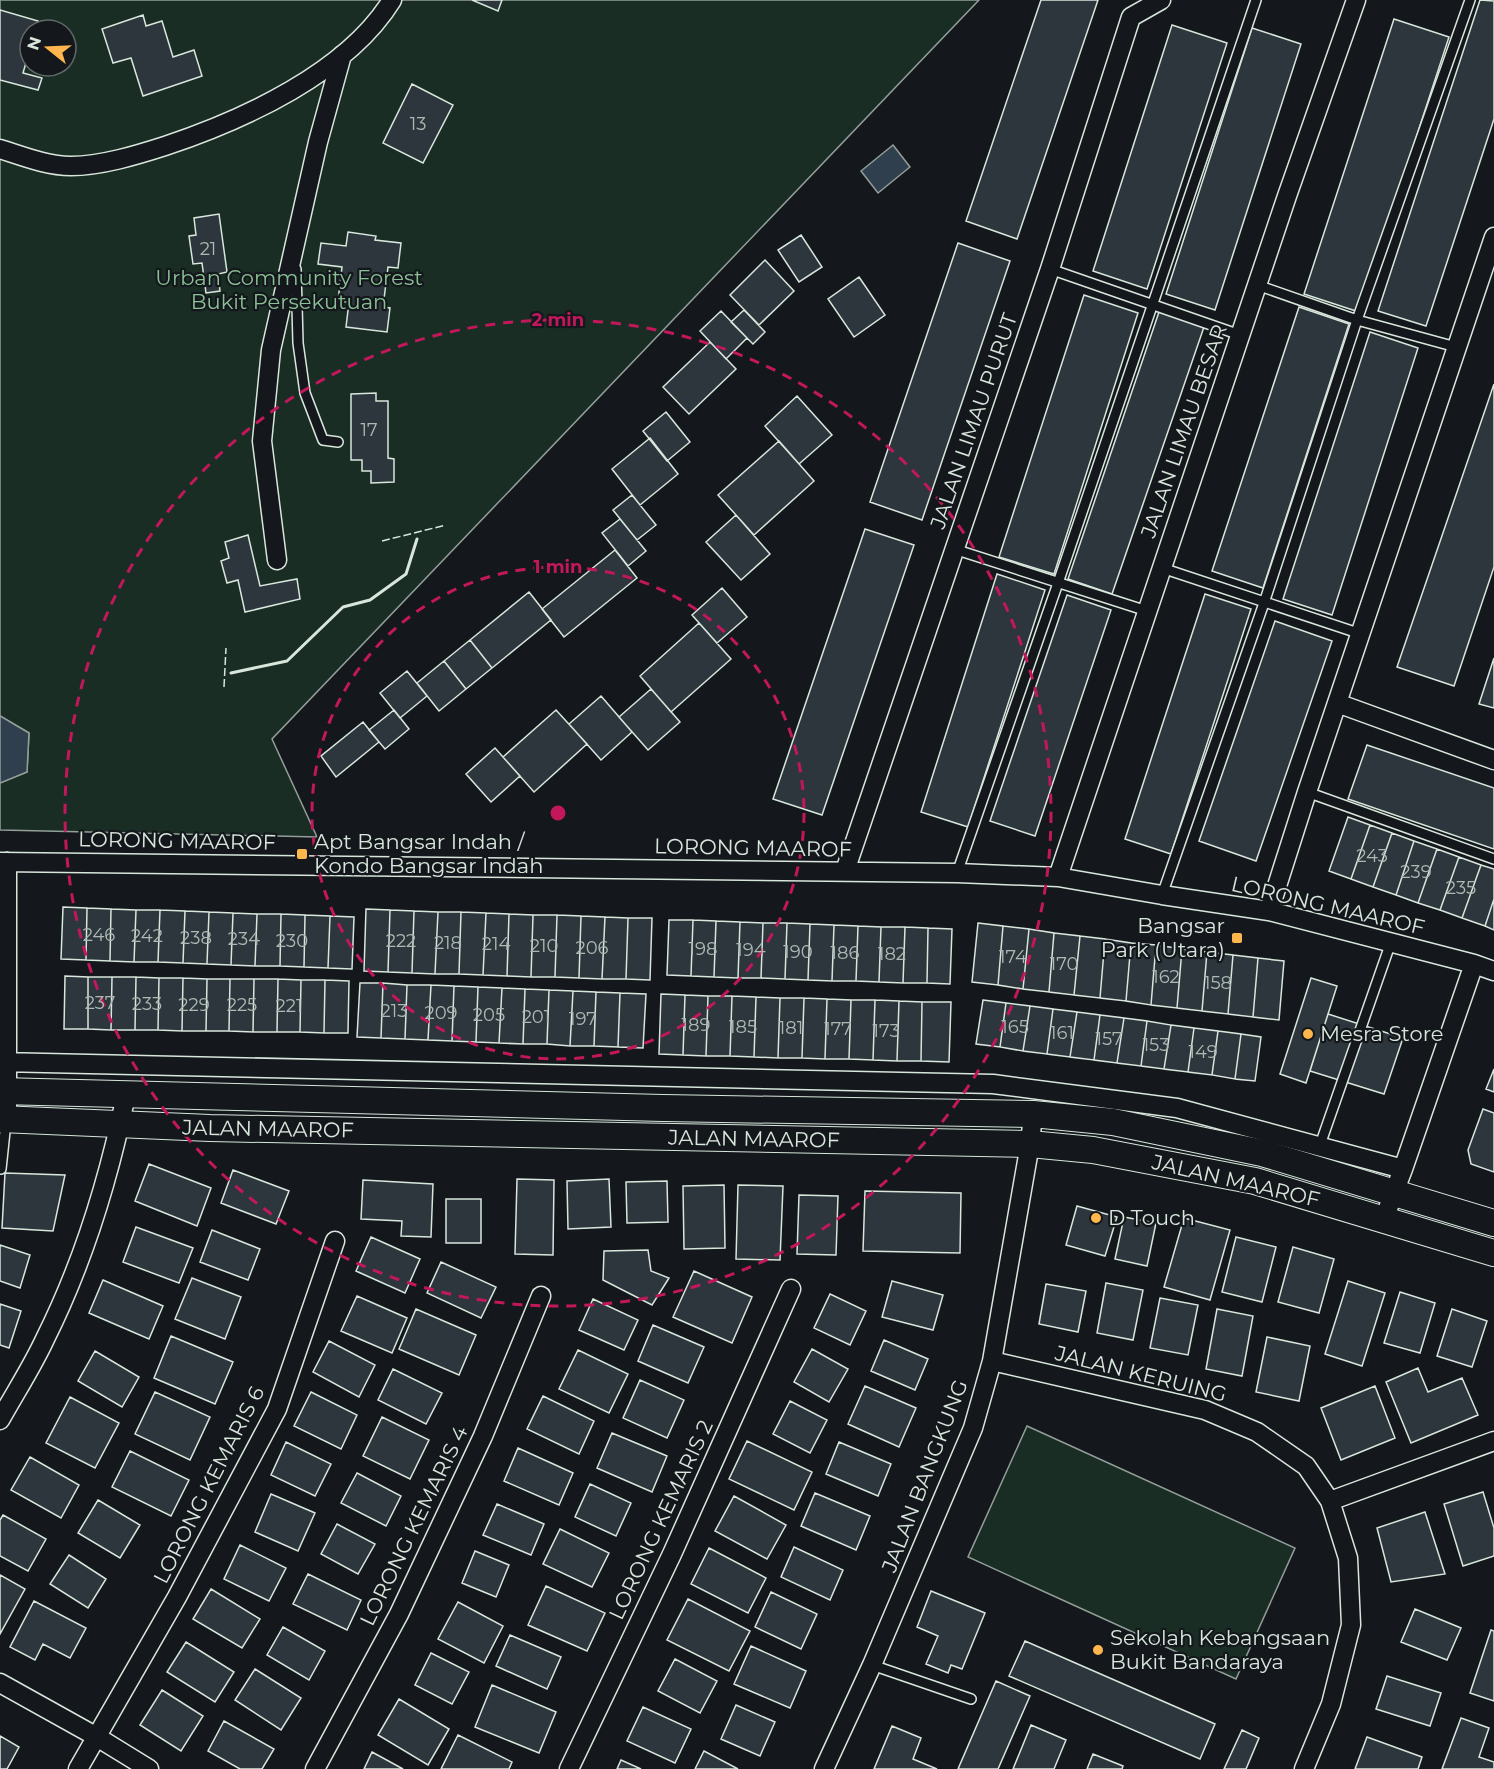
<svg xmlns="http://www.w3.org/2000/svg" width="1494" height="1769" font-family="Montserrat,sans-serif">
	<rect width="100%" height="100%" fill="#14181c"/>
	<path fill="#1a2d24" stroke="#939e99" stroke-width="1.5" fill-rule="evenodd" d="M0,0H979L272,739L317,837L0,830V783L27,772L29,733L0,716ZM30,30H66V66H30Z
		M1027,1426L1295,1548L1236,1679L968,1557Z"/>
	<path fill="#2f3f4d" stroke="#939e99" stroke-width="1.5" d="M893,145L910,167L878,193L861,171Z
		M0,716L29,733L27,772L0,783Z"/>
	<path fill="#2c363c" stroke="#d8e6dc" stroke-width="1.5" d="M472,0H502L498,11Z
		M1041,0H1098L1017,239L966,221Z
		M1480,0L1494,1V119L1426,326L1378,311Z
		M0,10L38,21L35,30H30V49L23,73L42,78L38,90L0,80Z
		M143,15L146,26L162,21L173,57L194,50L202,76L143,96L131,58L113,63L102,29Z
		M1394,19L1449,37L1359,312L1304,294Z
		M1172,25L1227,43L1147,289L1093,271Z
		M1252,28L1301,44L1215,310L1166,294Z
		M412,84L453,105L423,163L383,143Z
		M219,214L227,272L218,274L220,291L206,293L202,263L193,264L189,236L196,235L194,218Z
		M348,232L376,236L375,240L401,243L398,268L388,267L383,307L390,308L387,332L346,327L349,302L338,301L342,267L318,264L321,243L346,246Z
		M801,235L822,267L799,282L778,250Z
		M958,243L1010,261L922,520L870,502Z
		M765,260L794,291L759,325L730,295Z
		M859,277L885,315L854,337L828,299Z
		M1084,295L1138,313L1054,574L999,557Z
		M1299,307L1349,324L1263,588L1212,571Z
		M744,310L765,332L753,344L731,322Z
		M721,311L747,338L726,359L700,331Z
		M1159,312L1204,327L1112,594L1068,579Z
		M1370,332L1418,348L1332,615L1283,599Z
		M710,342L736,369L689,414L663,387Z
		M1494,384V567L1454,686L1397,667Z
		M376,393V401H388V458L394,459V482L371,483V471H362V460H351V394Z
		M797,396L832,435L799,464L765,426Z
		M666,412L690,442L667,461L643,431Z
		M650,438L678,474L640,505L612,469Z
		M779,441L814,481L754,535L718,495Z
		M632,495L656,525L637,540L613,510Z
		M736,515L770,554L741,580L706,542Z
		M620,519L646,551L628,566L602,533Z
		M865,529L914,545L822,815L773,799Z
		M248,535L260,586L297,579L300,599L245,612L238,580L227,583L221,561L229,558L225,542Z
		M615,550L637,578L564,637L542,609Z
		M997,574L1045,590L968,827L921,812Z
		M722,588L747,617L717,643L692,615Z
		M529,592L551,620L492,668L470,640Z
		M1205,594L1251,609L1171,854L1125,839Z
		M1067,595L1111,610L1035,836L990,821Z
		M1275,621L1332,641L1256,861L1199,841Z
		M699,623L731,659L671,712L640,676Z
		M470,640L492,668L466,689L444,661Z
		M1494,658V708L1479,704Z
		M444,661L466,689L439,711L417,683Z
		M407,671L427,696L400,718L380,693Z
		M651,689L680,722L648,750L619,717Z
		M601,696L632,732L601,760L569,724Z
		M394,710L409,729L385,749L369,730Z
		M556,710L587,744L534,792L503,757Z
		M363,722L379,742L336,777L321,756Z
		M1367,745L1494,788V849L1348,799Z
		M495,748L520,776L491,802L466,774Z
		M1348,817L1370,825L1351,879L1329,871Z
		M1370,825L1392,833L1373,887L1351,879Z
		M1392,833L1414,841L1396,895L1373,887Z
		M1414,841L1437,849L1418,903L1396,895Z
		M1437,849L1459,857L1440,910L1418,903Z
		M1459,857L1481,865L1462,918L1440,910Z
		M1481,865L1494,869V899L1485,926L1462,918Z
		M1494,899V930L1485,926Z
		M63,907L87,908L86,960L61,959Z
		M87,908L111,909L110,961L86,960Z
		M111,909L136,910L134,962L110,961Z
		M366,909L390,910L388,972L364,971Z
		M136,910H160L158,962H134Z
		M160,910L185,911L183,963L158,962Z
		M390,910L414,911L412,973L388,972Z
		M185,911L209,912L207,964L183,963Z
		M414,911L438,912L435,974L412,973Z
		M209,912L233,913L231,965L207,964Z
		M438,912H461L459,974H435Z
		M461,912L486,913L483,975L459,974Z
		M233,913L257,914L255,966L231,965Z
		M486,913L509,914L507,976L483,975Z
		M257,914H281L280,966H255Z
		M281,914L305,915L304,967L280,966Z
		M509,914L533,915L531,977L507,976Z
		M305,915L330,916L328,968L304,967Z
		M533,915H557L555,977H531Z
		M557,915L581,916L579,978L555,977Z
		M330,916L354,917L352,969L328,968Z
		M581,916L605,917L602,979L579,978Z
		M605,917L628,918L626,979H602Z
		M628,918H652L650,980L626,979Z
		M669,920H693L691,976L667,975Z
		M693,920L716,921L714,977L691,976Z
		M716,921L740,922L738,978L714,977Z
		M740,922L763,923L761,978H738Z
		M763,923H787L785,979L761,978Z
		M787,923L810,924L808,980L785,979Z
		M978,923L1003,926L998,985L972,982Z
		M810,924L834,925L832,981L808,980Z
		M834,925L858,926L856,981H832Z
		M858,926L881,927L879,982L856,981Z
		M1003,926L1029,929L1023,989L998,985Z
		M881,927H905L903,983L879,982Z
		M905,927L928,928L927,983H903Z
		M928,928L952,929L950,984L927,983Z
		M1029,929L1054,933L1049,992L1023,989Z
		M1054,933L1080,936L1074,995L1049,992Z
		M1080,936L1105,939L1100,998L1074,995Z
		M1105,939L1131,943L1126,1001L1100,998Z
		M1131,943L1156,945L1151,1005L1126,1001Z
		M1156,945L1182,949L1177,1008L1151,1005Z
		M1182,949L1207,952L1202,1011L1177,1008Z
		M1207,952L1233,955L1228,1014L1202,1011Z
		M1233,955L1258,958L1253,1017L1228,1014Z
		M1258,958L1284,961L1279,1020L1253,1017Z
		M65,976L88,977V1029H64Z
		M88,977H112L111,1030L88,1029Z
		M112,977H136L135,1030H111Z
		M136,977L159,978L158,1030H135Z
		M159,978H183L182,1031L158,1030Z
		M183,978L207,979L206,1031H182Z
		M1311,978L1337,986L1306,1083L1280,1074Z
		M207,979H230L229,1031H206Z
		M230,979H254L253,1032L229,1031Z
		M254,979H278L277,1032H253Z
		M278,979L301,980L300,1032H277Z
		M301,980H325L324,1033L300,1032Z
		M325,980L349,981L348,1033H324Z
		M360,983H383L381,1038L357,1037Z
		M383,983L407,985L405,1039L381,1038Z
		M407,985H431L428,1040L405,1039Z
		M431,985L454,986L452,1041L428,1040Z
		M454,986L478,987L476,1042L452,1041Z
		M478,987L502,988L499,1043L476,1042Z
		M502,988L525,989L523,1044L499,1043Z
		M525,989L549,990L547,1044H523Z
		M549,990L573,991L570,1046L547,1044Z
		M573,991L596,992L594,1046H570Z
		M596,992L620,993L618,1047L594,1046Z
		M620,993L646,994L643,1048L618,1047Z
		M661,994L685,995L683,1055L659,1054Z
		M685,995L708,996L706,1056L683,1055Z
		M708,996H732L730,1056H706Z
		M732,996L756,997L754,1057L730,1056Z
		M756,997L780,998L778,1058L754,1057Z
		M780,998H804L802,1058H778Z
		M804,998L827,999L825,1059L802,1058Z
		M827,999L851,1000L849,1059H825Z
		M851,1000H875L873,1060L849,1059Z
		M875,1000L899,1001L897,1061L873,1060Z
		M983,1000L1006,1003L1000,1047L976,1044Z
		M899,1001L922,1002L921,1061H897Z
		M922,1002H951L949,1062L921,1061Z
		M1006,1003L1030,1006L1023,1051L1000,1047Z
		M1030,1006L1053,1009L1047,1054L1023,1051Z
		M1053,1009L1077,1012L1070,1057L1047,1054Z
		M1077,1012L1100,1015L1094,1060L1070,1057Z
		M1328,1014L1403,1038L1384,1094L1310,1071Z
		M1100,1015L1124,1018L1117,1063L1094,1060Z
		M1124,1018L1147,1021L1141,1066L1117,1063Z
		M1147,1021L1171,1025L1164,1069L1141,1066Z
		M1171,1025L1194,1028L1188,1072L1164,1069Z
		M1194,1028L1218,1031L1212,1075L1188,1072Z
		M1218,1031L1241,1034L1235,1079L1212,1075Z
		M1241,1034L1261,1037L1255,1081L1235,1079Z
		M1494,1069V1092L1486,1089Z
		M1483,1109L1494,1113V1172L1471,1164L1468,1150Z
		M149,1164L211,1188L197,1226L135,1201Z
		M233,1170L289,1191L276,1224L221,1203Z
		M5,1173L65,1175L53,1231L2,1228Z
		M517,1179L554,1180L553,1255L515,1254Z
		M609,1179L611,1227L568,1229L567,1181Z
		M363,1180L433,1184L431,1237L401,1236L402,1221L361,1219Z
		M667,1181L668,1222L627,1223L626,1182Z
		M724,1185L725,1248L684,1249L683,1186Z
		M738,1185L783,1186L780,1260L736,1259Z
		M865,1191L961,1193L960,1253L863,1251Z
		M799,1195L838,1196L836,1255L797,1254Z
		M446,1199H481V1243H446Z
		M1077,1206L1117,1217L1105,1256L1066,1245Z
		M1124,1217L1156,1223L1147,1266L1115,1259Z
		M1184,1218L1230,1230L1210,1300L1164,1287Z
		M136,1227L193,1248L179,1283L123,1262Z
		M212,1230L260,1249L248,1280L200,1262Z
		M371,1237L420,1259L405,1293L356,1271Z
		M1236,1237L1276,1247L1262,1302L1222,1292Z
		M0,1245L30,1255L20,1288L0,1281Z
		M1293,1247L1334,1259L1319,1313L1278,1302Z
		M648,1250L651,1271L669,1278L652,1305L603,1280L604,1251Z
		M441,1262L496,1287L481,1318L427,1293Z
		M694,1271L752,1297L732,1343L673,1317Z
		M192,1278L241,1297L225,1339L175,1319Z
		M103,1280L163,1306L149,1339L89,1313Z
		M892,1281L943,1295L933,1330L882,1317Z
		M1348,1281L1385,1293L1362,1366L1325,1354Z
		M1106,1283L1143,1290L1133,1340L1097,1333Z
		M1046,1284L1086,1291L1078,1332L1039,1324Z
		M1400,1292L1435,1303L1420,1353L1384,1343Z
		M830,1294L866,1311L850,1345L814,1328Z
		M357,1296L407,1318L392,1353L341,1331Z
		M1160,1298L1198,1305L1188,1355L1150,1348Z
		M593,1299L638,1320L624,1350L579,1330Z
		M0,1304L21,1311L9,1348L0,1345Z
		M416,1309L476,1335L459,1375L399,1349Z
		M1217,1309L1253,1316L1242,1376L1206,1369Z
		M1452,1309L1487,1321L1472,1367L1437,1356Z
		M653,1325L704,1347L688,1383L638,1361Z
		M171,1336L233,1362L215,1404L154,1378Z
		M1267,1337L1310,1346L1299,1401L1256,1392Z
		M884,1340L928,1359L915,1390L871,1371Z
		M329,1341L375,1365L359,1397L313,1372Z
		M812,1349L848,1369L829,1402L794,1382Z
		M578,1350L628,1374L609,1413L559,1389Z
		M95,1351L139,1377L122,1407L78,1381Z
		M1418,1368L1428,1392L1462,1378L1478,1415L1411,1443L1386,1382Z
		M393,1369L442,1393L426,1424L378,1400Z
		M640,1380L684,1400L667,1438L623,1418Z
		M865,1386L916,1408L899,1447L848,1424Z
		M1375,1386L1395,1438L1341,1460L1321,1408Z
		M155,1392L210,1417L190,1460L135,1434Z
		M311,1392L357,1415L341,1449L294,1426Z
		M543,1396L594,1421L579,1454L527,1429Z
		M70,1397L119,1423L95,1468L46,1443Z
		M790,1401L827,1420L810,1453L773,1434Z
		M382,1417L429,1440L410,1479L363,1456Z
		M612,1433L667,1456L652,1492L597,1468Z
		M747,1441L812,1472L794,1510L729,1479Z
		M286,1442L331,1464L315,1496L271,1475Z
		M839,1442L891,1464L878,1496L826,1474Z
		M518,1448L573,1473L559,1505L504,1481Z
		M130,1451L189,1480L171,1516L112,1487Z
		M30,1457L79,1485L61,1518L11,1490Z
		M357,1473L401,1496L386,1526L341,1503Z
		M590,1484L631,1503L616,1536L575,1517Z
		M1483,1492L1494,1528V1556L1463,1566L1444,1504Z
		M815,1493L870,1516L856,1550L801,1526Z
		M271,1494L315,1513L298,1551L255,1532Z
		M734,1496L786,1525L767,1559L715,1531Z
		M98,1500L140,1525L120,1558L78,1533Z
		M497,1504L544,1524L531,1555L483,1535Z
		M1425,1512L1445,1574L1391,1582L1377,1528Z
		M3,1515L46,1539L28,1571L0,1556V1520Z
		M337,1524L375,1544L358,1574L321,1554Z
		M560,1529L609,1553L592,1587L543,1564Z
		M240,1545L286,1568L269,1601L224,1579Z
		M794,1547L843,1570L830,1600L781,1577Z
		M709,1548L766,1578L748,1613L691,1584Z
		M475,1551L509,1565L496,1597L462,1583Z
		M69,1555L106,1579L88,1608L50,1584Z
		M308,1574L361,1600L347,1630L293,1604Z
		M0,1575L25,1589L0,1634Z
		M546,1586L605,1613L587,1651L528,1625Z
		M211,1589L260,1619L242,1648L193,1619Z
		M931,1591L985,1613L962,1669L951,1665L948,1673L926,1664L938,1636L917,1627Z
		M771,1592L817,1614L801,1649L755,1627Z
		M688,1599L750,1631L729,1671L667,1640Z
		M34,1601L86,1628L70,1658L43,1644L35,1660L10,1647Z
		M458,1602L503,1626L484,1663L438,1639Z
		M1415,1609L1461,1628L1447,1660L1401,1642Z
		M283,1627L325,1651L309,1680L267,1655Z
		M1491,1630L1494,1631V1701L1470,1693Z
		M510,1635L561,1657L547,1689L496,1666Z
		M1025,1641L1215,1724L1200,1759L1009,1676Z
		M186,1642L234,1672L215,1702L167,1672Z
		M751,1646L806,1671L790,1708L734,1684Z
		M431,1653L469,1672L452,1704L415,1685Z
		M675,1659L717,1681L700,1713L658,1691Z
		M255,1669L301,1698L281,1730L235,1700Z
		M1387,1676L1441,1693L1430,1726L1376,1709Z
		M996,1681L1030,1696L998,1769H958Z
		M492,1685L556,1712L539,1753L475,1727Z
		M162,1690L203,1716L181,1751L140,1725Z
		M399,1699L449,1729L428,1765L378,1735Z
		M736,1705L775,1722L760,1756L721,1739Z
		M643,1707L691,1729L675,1763L627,1741Z
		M1461,1718L1489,1728L1479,1757L1494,1762V1769H1442Z
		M224,1721L274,1749L262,1769H240L208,1751Z
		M1031,1725L1066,1740L1054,1769H1013Z
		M892,1726L921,1738L913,1759L937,1769H874Z
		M1242,1730L1259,1738L1246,1769H1224Z
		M458,1735L512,1762L509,1769H441Z
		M0,1736L19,1747L7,1769H0Z
		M1367,1737L1422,1757L1418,1769H1355Z
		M704,1751L738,1769H695Z
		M372,1752L403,1769H364Z
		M1093,1754L1123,1766L1122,1769H1087Z
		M621,1760L641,1769H617Z"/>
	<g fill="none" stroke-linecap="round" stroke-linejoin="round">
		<g stroke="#d8e6dc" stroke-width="12">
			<path id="service" d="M296,269L298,343L305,393L323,440L338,442
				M1050,269L1240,335
				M1257,285L1357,320L1456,347
				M954,549L1147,611
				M1162,568L1361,634
				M1307,792L1494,859
				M957,873L1058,583L1256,0
				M1162,895L1264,603L1357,320L1470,0
				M1320,1145L1391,942
				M1,1169L6,1122
				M872,1665L971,1699"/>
		</g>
		<g stroke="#d8e6dc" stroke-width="21">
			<path id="minor" d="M0,149C22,156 47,166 71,166C101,166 137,155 165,146C243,120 347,73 392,0
				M277,560L262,441L271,350L318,142L342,55
				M1337,703L1494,760
				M0,862L957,873L1058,877L1162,895L1269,911L1474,964L1494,971
				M845,871L1050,269L1131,17L1161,0
				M1058,877L1287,196L1356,0
				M1269,911L1307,792L1494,237
				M0,1062L993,1084L1177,1108L1403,1169
				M7,1119V862
				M1384,1219L1403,1169L1474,964
				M992,1361L1205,1410L1257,1432L1306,1466L1330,1501L1348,1558L1351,1625L1331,1704L1304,1769
				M0,1420C15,1393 32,1367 45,1339C83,1263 109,1178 126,1095
				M1330,1501L1494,1441
				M0,1683L97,1737L149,1769
				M78,1769L177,1597L277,1409L335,1241
				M315,1769L399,1614L483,1436L541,1296
				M569,1769L672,1554L791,1289
				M824,1769L872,1665L973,1428L992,1361L1030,1144L1033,1114"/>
		</g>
		<g stroke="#d8e6dc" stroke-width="28">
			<path id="secondary" d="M0,1091L663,1108L1033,1114L1113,1122L1262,1153L1494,1223
				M0,1119L210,1128L1030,1144L1093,1150L1255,1181L1494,1253"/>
		</g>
		<use href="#service" stroke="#14181c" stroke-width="9"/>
		<use href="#minor" stroke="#14181c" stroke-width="18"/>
		<use href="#secondary" stroke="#14181c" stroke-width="26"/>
		<path stroke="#d8e6dc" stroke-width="1.5" stroke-dasharray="8 3" stroke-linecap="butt" d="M382,541L446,525
			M224,687L226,648"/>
		<path stroke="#d8e6dc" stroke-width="3" d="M231,673L287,661L343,607L370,600L406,574L417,539"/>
	</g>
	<g fill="none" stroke="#c2185b" stroke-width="3" stroke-dasharray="10 8">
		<circle cx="558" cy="813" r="246"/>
		<circle cx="558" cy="813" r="493"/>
	</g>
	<g fill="#ffb74d" stroke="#14181c" stroke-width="2">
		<rect x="296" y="848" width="12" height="12" rx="3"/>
		<rect x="1231" y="932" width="12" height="12" rx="3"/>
		<circle cx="1308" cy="1034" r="6"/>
		<circle cx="1096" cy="1218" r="6"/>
		<circle cx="1098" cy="1650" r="6"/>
	</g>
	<g text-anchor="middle" stroke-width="4.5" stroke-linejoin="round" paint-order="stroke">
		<g font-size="18" fill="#adbab4">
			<text x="418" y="130">13</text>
			<text x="208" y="255">21</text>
			<text x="369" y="436">17</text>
			<text x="1372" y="862">243</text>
			<text x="1416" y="878">239</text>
			<text x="1461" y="894">235</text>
			<text x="99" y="941">246</text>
			<text x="147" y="942">242</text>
			<text x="196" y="944">238</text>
			<text x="244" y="945">234</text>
			<text x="292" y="947">230</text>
			<text x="401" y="947">222</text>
			<text x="448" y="949">218</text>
			<text x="496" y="950">214</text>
			<text x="544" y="952">210</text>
			<text x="592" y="954">206</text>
			<text x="703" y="955">198</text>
			<text x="751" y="956">194</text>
			<text x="798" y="958">190</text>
			<text x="845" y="959">186</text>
			<text x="892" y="960">182</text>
			<text x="1013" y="963">174</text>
			<text x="1064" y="970">170</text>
			<text x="1166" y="983">162</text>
			<text x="1218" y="989">158</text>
			<text x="100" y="1009">237</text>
			<text x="147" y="1010">233</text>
			<text x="194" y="1011">229</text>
			<text x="242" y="1011">225</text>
			<text x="289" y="1012">221</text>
			<text x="394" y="1017">213</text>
			<text x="441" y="1019">209</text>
			<text x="489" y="1021">205</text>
			<text x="536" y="1023">201</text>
			<text x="583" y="1025">197</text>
			<text x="696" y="1031">189</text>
			<text x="743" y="1033">185</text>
			<text x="1015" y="1033">165</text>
			<text x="791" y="1034">181</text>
			<text x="838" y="1035">177</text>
			<text x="886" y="1037">173</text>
			<text x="1062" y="1039">161</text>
			<text x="1109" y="1045">157</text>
			<text x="1156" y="1051">153</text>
			<text x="1203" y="1058">149</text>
		</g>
		<g font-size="21" fill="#8ac095" stroke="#14181c">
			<text x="289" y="285">Urban Community Forest<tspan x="289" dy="24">Bukit Persekutuan</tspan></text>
		</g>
		<g font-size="21" fill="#d8e6dc" stroke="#14181c">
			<text transform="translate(974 421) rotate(-71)" y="7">JALAN LIMAU PURUT</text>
			<text transform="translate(1184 431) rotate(-71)" y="7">JALAN LIMAU BESAR</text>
			<text transform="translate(177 841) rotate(1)" y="7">LORONG MAAROF</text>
			<text transform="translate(753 848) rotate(1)" y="7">LORONG MAAROF</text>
			<text transform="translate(1328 906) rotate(13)" y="7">LORONG MAAROF</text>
			<text transform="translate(268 1129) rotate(1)" y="7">JALAN MAAROF</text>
			<text transform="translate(754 1139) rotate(1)" y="7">JALAN MAAROF</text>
			<text transform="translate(1236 1181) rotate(13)" y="7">JALAN MAAROF</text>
			<text transform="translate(1141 1374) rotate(14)" y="7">JALAN KERUING</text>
			<text transform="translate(925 1476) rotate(-69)" y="7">JALAN BANGKUNG</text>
			<text transform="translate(209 1485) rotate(-63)" y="7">LORONG KEMARIS 6</text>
			<text transform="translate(661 1520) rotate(-65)" y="7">LORONG KEMARIS 2</text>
			<text transform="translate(414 1526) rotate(-64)" y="7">LORONG KEMARIS 4</text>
		</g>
		<g font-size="21" fill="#d8e6dc" stroke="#14181c" text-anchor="start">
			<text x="314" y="849">Apt Bangsar Indah /<tspan x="314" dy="24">Kondo Bangsar Indah</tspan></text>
			<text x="1225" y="933" text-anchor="end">Bangsar<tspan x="1225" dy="24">Park (Utara)</tspan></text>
			<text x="1320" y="1041">Mesra Store</text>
			<text x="1108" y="1225">D Touch</text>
			<text x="1110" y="1645">Sekolah Kebangsaan<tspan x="1110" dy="24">Bukit Bandaraya</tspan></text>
		</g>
	</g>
	<circle cx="558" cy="813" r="9" fill="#c2185b" stroke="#14181c" stroke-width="3"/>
	<g font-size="18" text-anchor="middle" font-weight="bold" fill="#c2185b" stroke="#14181c" stroke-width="4.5" stroke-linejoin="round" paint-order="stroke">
		<text x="558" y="326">2 min</text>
		<text x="558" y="573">1 min</text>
	</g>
	<g transform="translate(48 48) rotate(288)"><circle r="28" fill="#14181c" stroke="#626a69" stroke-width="1.5"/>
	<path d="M0-4.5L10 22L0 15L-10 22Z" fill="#ffb74d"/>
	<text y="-9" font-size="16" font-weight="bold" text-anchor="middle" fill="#d8e6dc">N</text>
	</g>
</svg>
